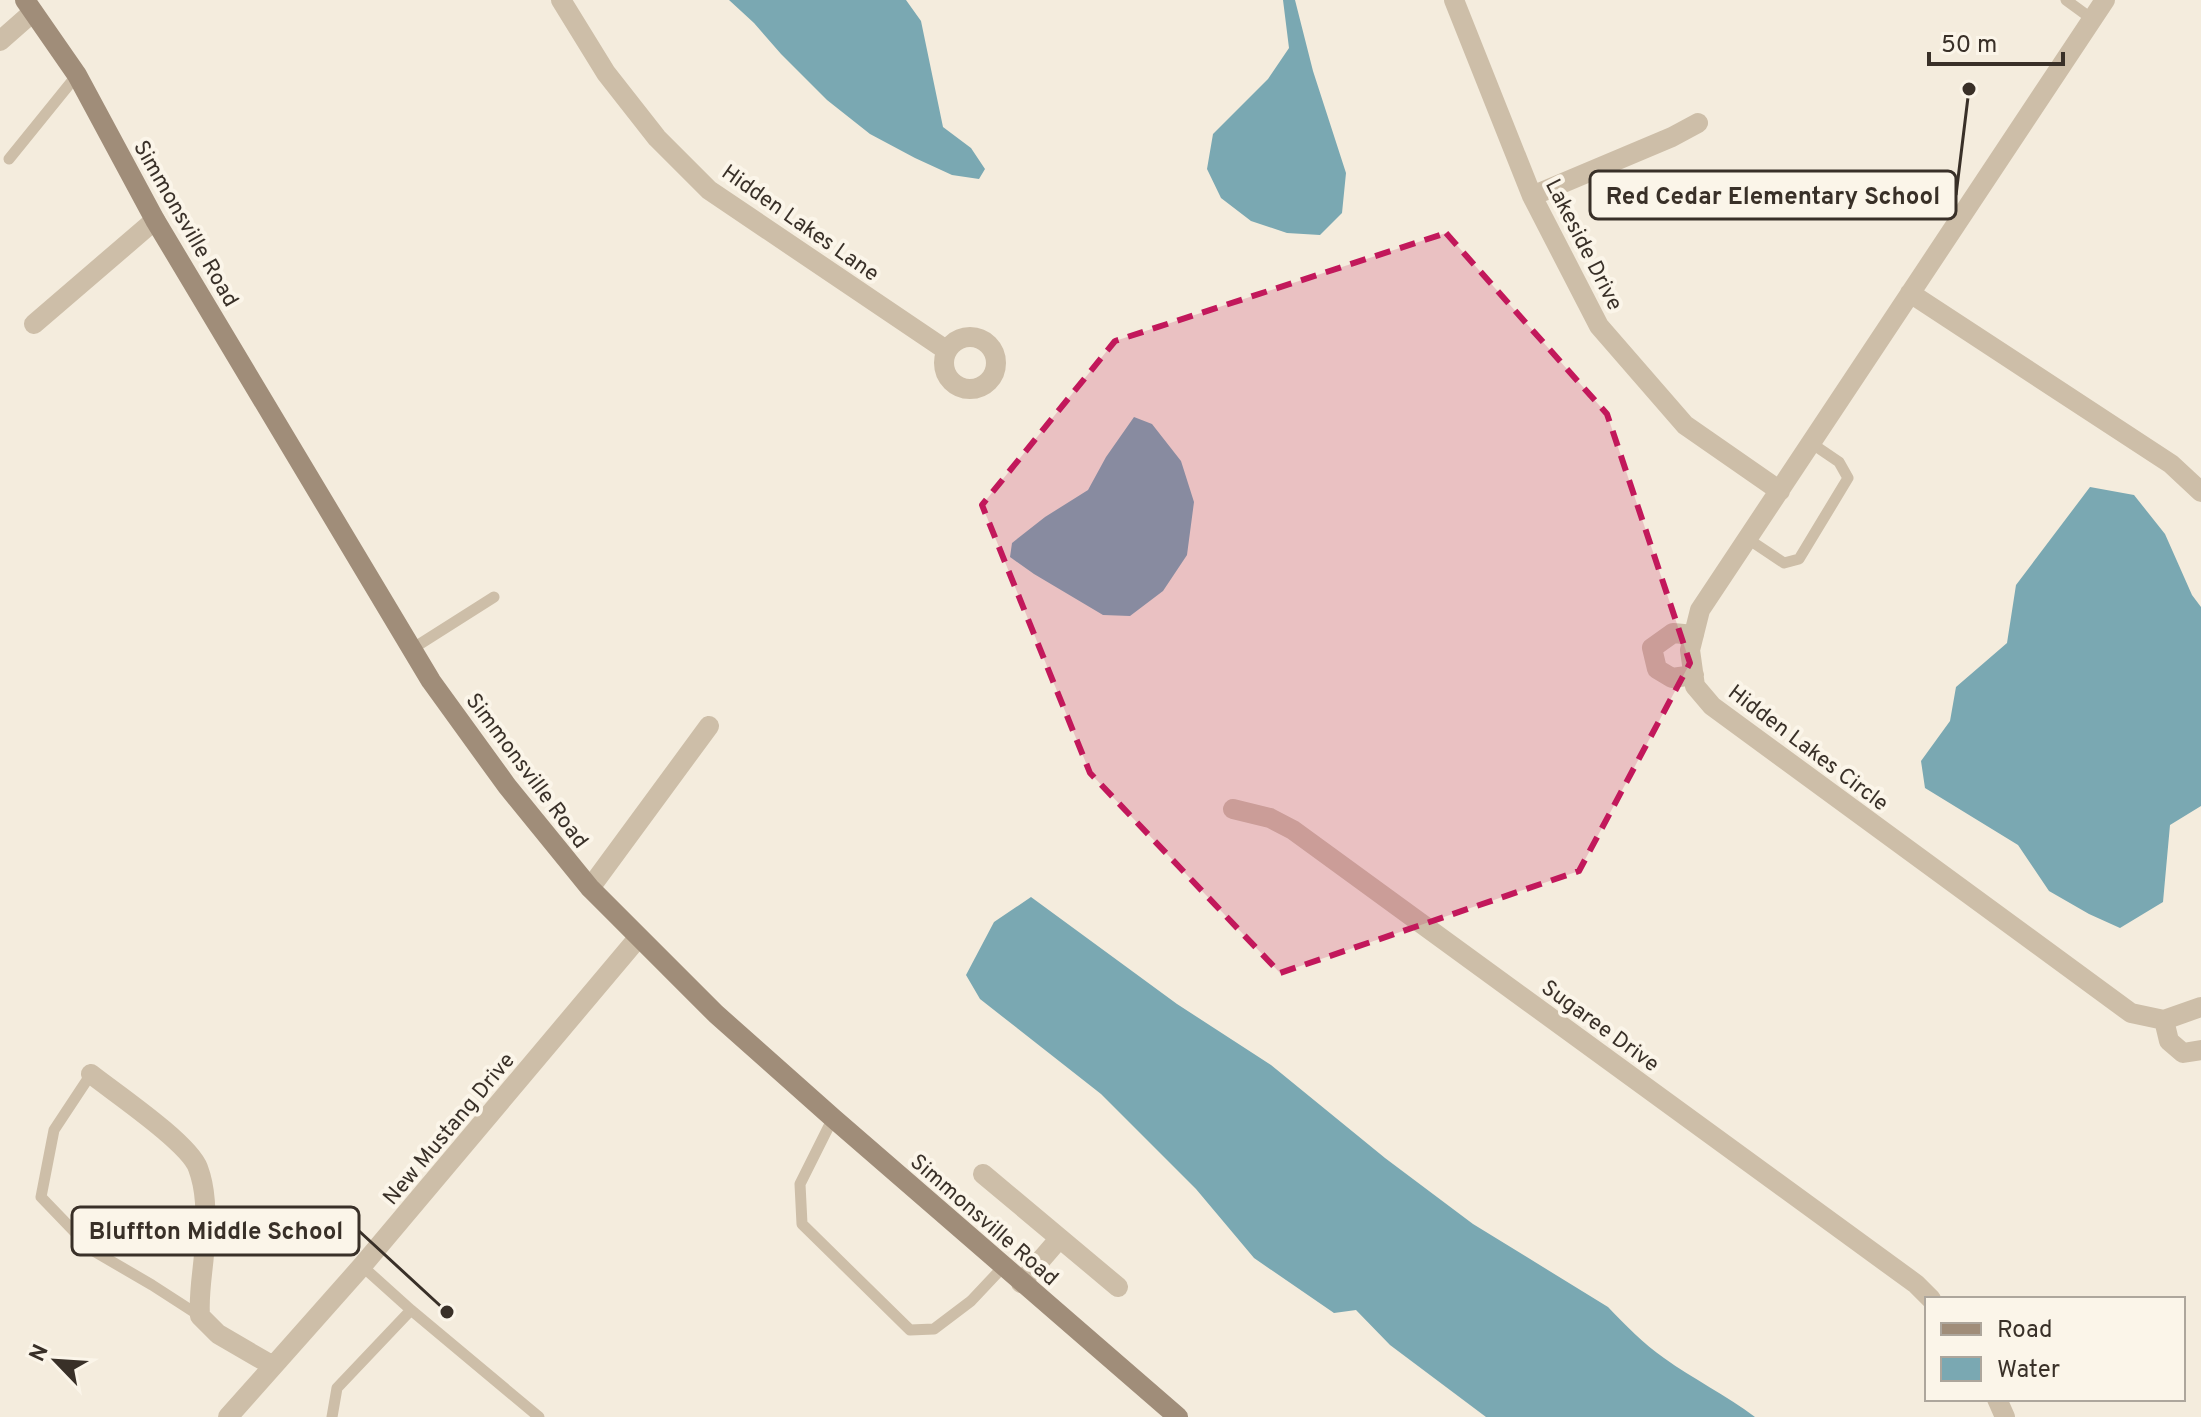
<svg xmlns="http://www.w3.org/2000/svg" width="2201" height="1417" font-family="Overpass,sans-serif">
	<rect width="100%" height="100%" fill="#f4ecdd"/>
	<path fill="#7aa8b2" d="M729,0H906L921,21L943,127L971,148L985,169L979,179L952,175L915,158L870,134L827,100L781,54L754,23Z
		M1283,0H1295L1313,71L1346,173L1342,213L1320,235L1287,233L1251,221L1221,198L1207,169L1213,134L1268,79L1289,48Z
		M1134,417L1152,424L1181,461L1194,502L1187,555L1163,591L1130,616L1103,615L1034,574L1010,557L1012,543L1045,517L1088,490L1106,457Z
		M2090,487L2134,495L2165,534L2192,595L2201,607V806L2170,825L2163,902L2120,928L2089,914L2049,891L2018,845L1925,788L1921,761L1950,721L1956,687L2007,643L2016,585Z
		M1031,897L1177,1004L1271,1065L1385,1158L1473,1224L1608,1307C1625,1325 1644,1344 1664,1358C1693,1379 1726,1395 1755,1417H1486L1390,1345L1356,1310L1334,1313L1254,1258L1196,1189L1101,1094L980,999L966,975L994,922Z"/>
	<g fill="none" stroke-linecap="round" stroke-linejoin="round">
		<path stroke="#cdbea8" stroke-width="11" d="M2066,0L2092,19
			M9,159L77,75
			M1748,539L1784,563L1799,559L1848,478L1839,462L1811,443
			M412,649L494,597
			M91,1074L54,1130L41,1197L92,1250L152,1285L200,1316
			M833,1118L800,1184L802,1224L910,1330L934,1329L971,1301L1003,1267
			M362,1266L411,1310L539,1417
			M332,1417L337,1388L411,1310"/>
		<path stroke="#cdbea8" stroke-width="20" d="M561,0L606,73L657,138L709,190L946,350
			M1454,0L1532,196L1599,326L1685,425L1780,491
			M2105,0L1700,610L1690,650L1695,686L1712,706L2131,1013L2164,1020L2201,1007
			M0,41L33,12
			M1532,196L1672,137L1698,123
			M1910,293L2171,464L2201,492
			M34,324L155,220
			M944 363a26 26 0 1 1 52 0a26 26 0 1 1-52 0Z
			M1694,675L1672,678L1657,669L1652,648L1673,633L1694,635
			M1233,809L1270,818L1293,830L1916,1284L1931,1299
			M590,888L709,726
			M2164,1020L2169,1041L2183,1053L2201,1050
			M91,1074C115,1093 189,1143 198,1168C206,1189 206,1213 205,1236C205,1263 198,1289 200,1316L218,1334L273,1366
			M983,1174L1118,1287
			M1021,1283L1059,1239
			M1997,1399L2005,1417
			M228,1417L362,1266L638,938"/>
		<path stroke="#a08d79" stroke-width="20" d="M25,0L77,75L155,220L431,681L507,786L590,888L716,1014L833,1118L1178,1417"/>
	</g>
	<path fill="#c2185b" fill-opacity="0.2" stroke="#c2185b" stroke-width="6" stroke-dasharray="16 10" stroke-linejoin="round" d="M1446,233L1607,414L1690,663L1579,871L1280,973L1090,773L982,505L1115,341Z"/>
	<g text-anchor="middle" stroke-width="8" stroke-linejoin="round" paint-order="stroke">
		<g font-size="22" fill="#393028" stroke="#fbf5e9">
			<text transform="translate(801 222) rotate(35)" y="8">Hidden Lakes Lane</text>
			<text transform="translate(187 223) rotate(60)" y="8">Simmonsville Road</text>
			<text transform="translate(1585 244) rotate(63)" y="8">Lakeside Drive</text>
			<text transform="translate(1809 747) rotate(37)" y="8">Hidden Lakes Circle</text>
			<text transform="translate(528 770) rotate(53)" y="8">Simmonsville Road</text>
			<text transform="translate(1601 1025) rotate(36)" y="8">Sugaree Drive</text>
			<text transform="translate(448 1128) rotate(-50)" y="8">New Mustang Drive</text>
			<text transform="translate(985 1219) rotate(41)" y="8">Simmonsville Road</text>
		</g>
	</g>
	<path fill="none" stroke="#393028" stroke-width="3" d="M1969 89L1956 195M447 1312L359 1231"/>
	<g fill="#393028" stroke="#fbf5e9" stroke-width="3">
		<circle cx="1969" cy="89" r="8"/>
		<circle cx="447" cy="1312" r="8"/>
	</g>
	<g fill="#fbf5e9" stroke="#393028" stroke-width="3">
		<rect x="1590" y="171" width="366" height="48" rx="8"/>
		<rect x="72" y="1207" width="287" height="48" rx="8"/>
	</g>
	<g font-size="24" text-anchor="middle" font-weight="bold" fill="#393028">
		<text x="1773" y="204">Red Cedar Elementary School</text>
		<text x="216" y="1239">Bluffton Middle School</text>
	</g>
	<rect x="1925" y="1297" width="260" height="104" fill="#fbf5e9" stroke="#ada69c" stroke-width="2"/>
	<rect x="1941" y="1323" width="40" height="12" fill="#a08d79" stroke="#ada69c" stroke-width="2"/>
	<text x="1997" y="1337" font-size="24" fill="#393028">Road</text>
	<rect x="1941" y="1357" width="40" height="24" fill="#7aa8b2" stroke="#ada69c" stroke-width="2"/>
	<text x="1997" y="1377" font-size="24" fill="#393028">Water</text>
	<g transform="translate(56 1361) rotate(295)" stroke="#fbf5e9" stroke-width="6" paint-order="stroke">
	<path d="M0-6L14 30L0 20L-14 30Z" fill="#393028"/>
	<text y="-12" font-size="22" font-weight="bold" text-anchor="middle" fill="#393028">N</text>
	</g>
	<path d="M1929 52v12h134v-12" fill="none" stroke="#393028" stroke-width="4"/>
	<text x="1941" y="52" font-size="24" fill="#393028" stroke="#fbf5e9" stroke-width="6" paint-order="stroke">50 m</text>
</svg>
